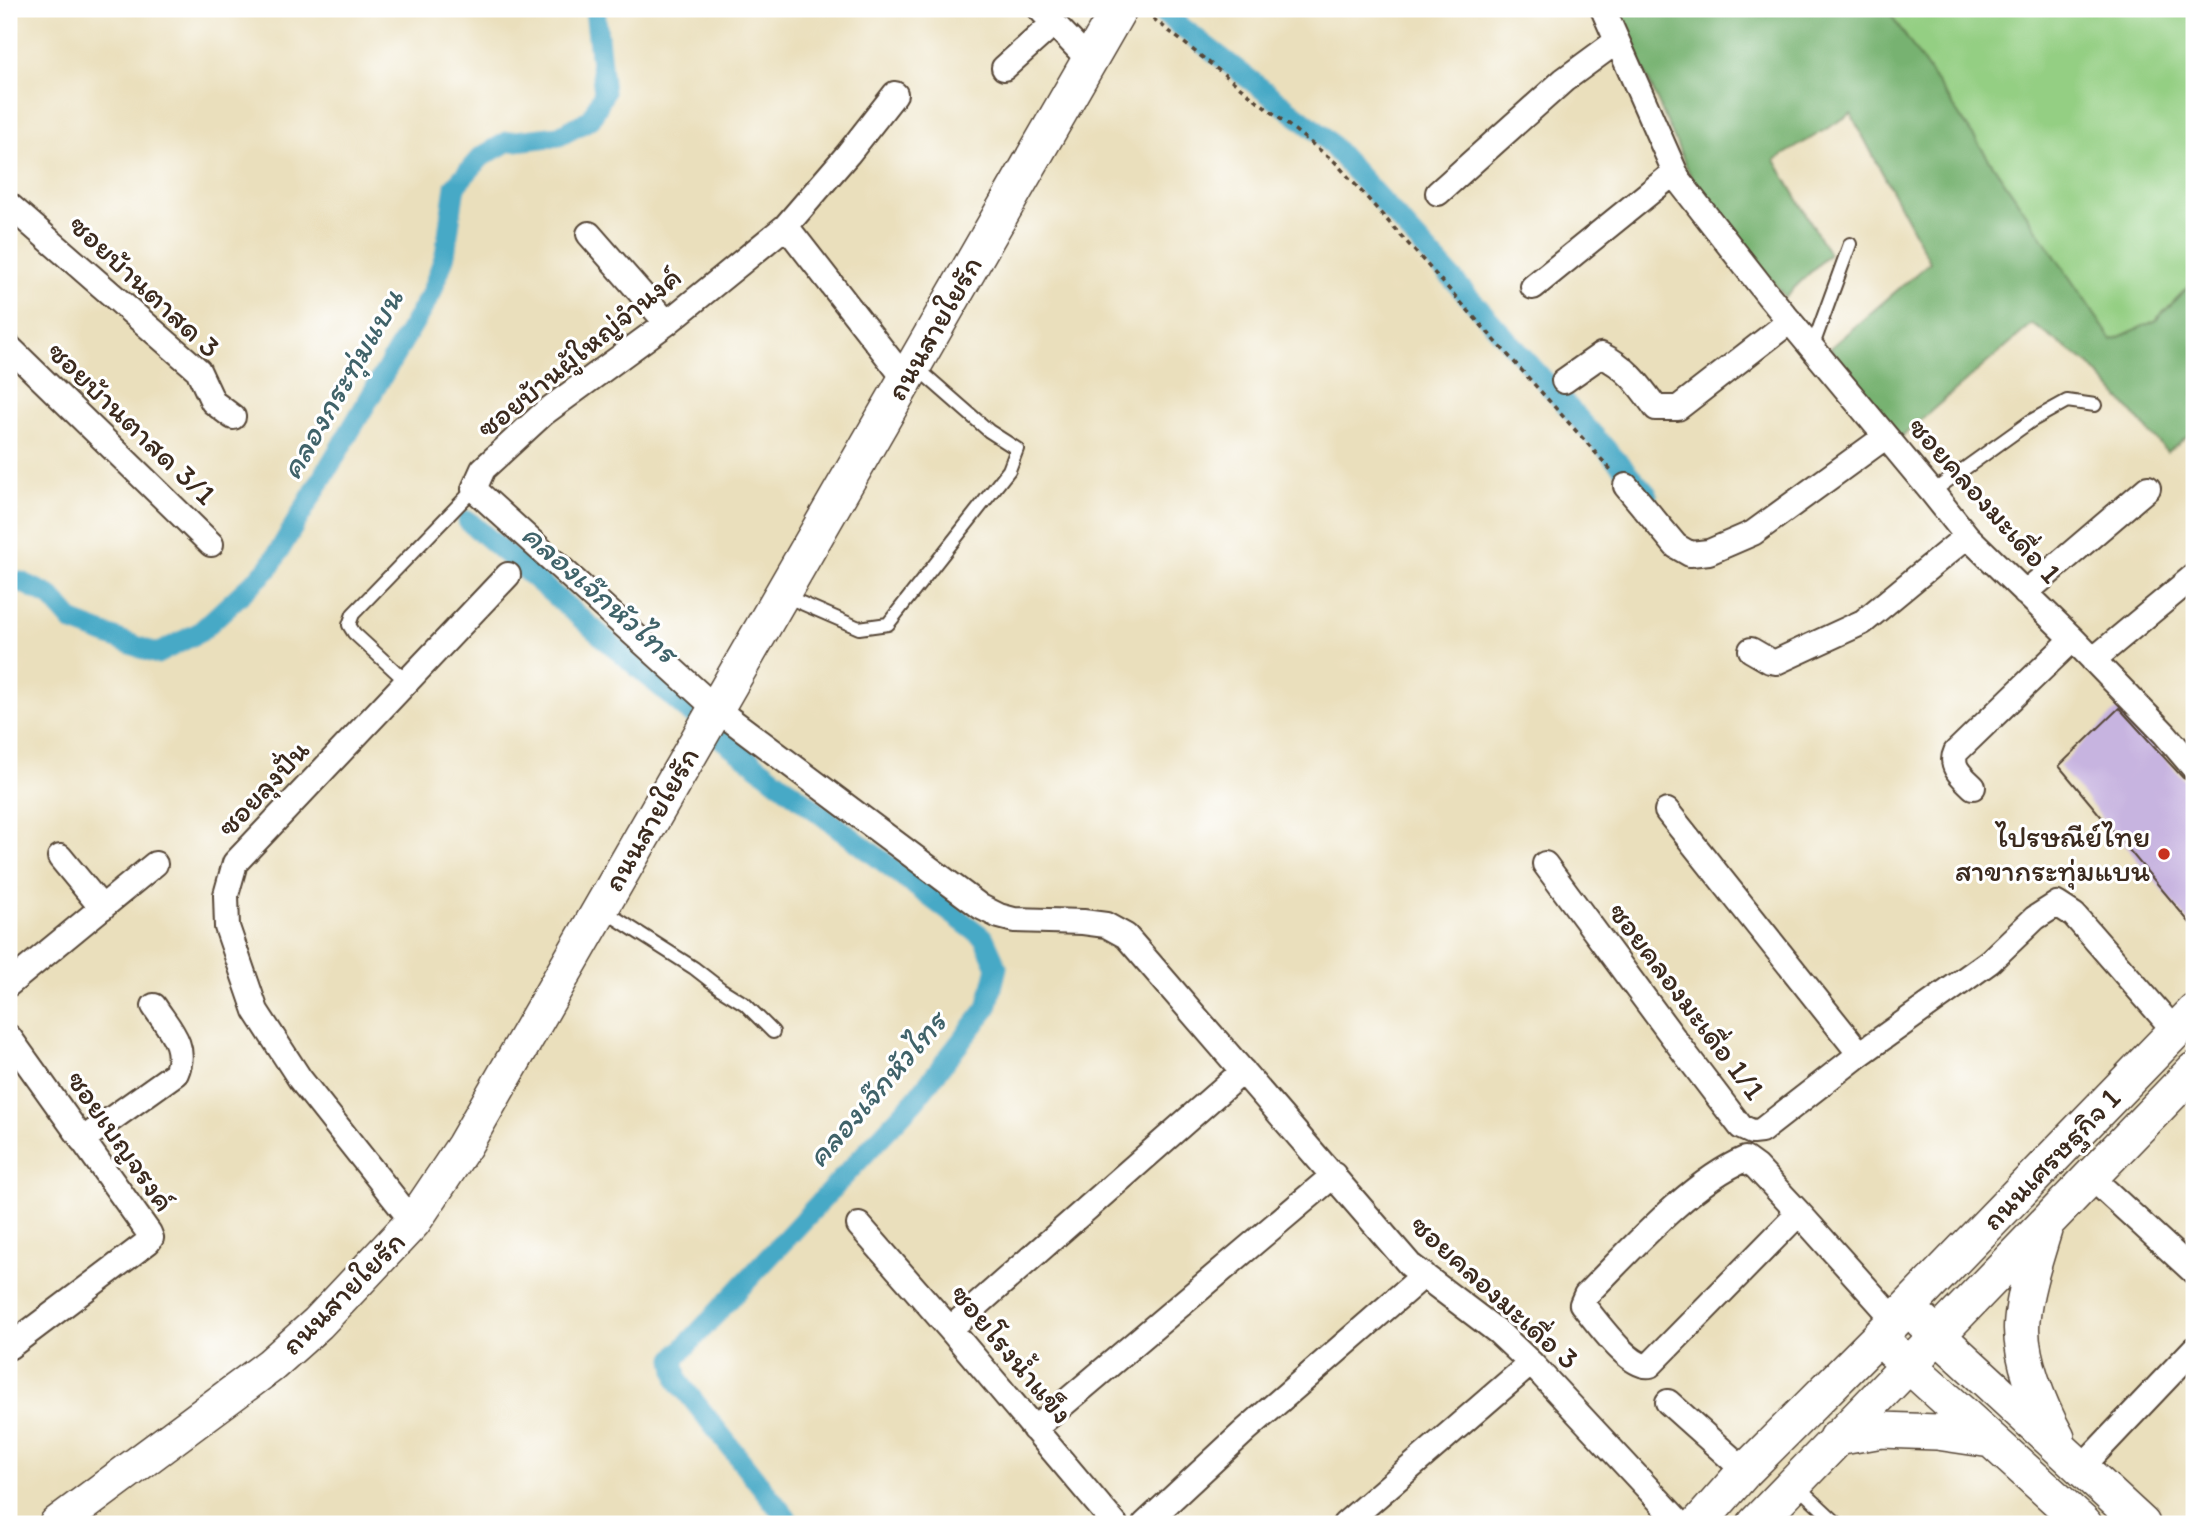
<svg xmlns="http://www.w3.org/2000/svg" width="2203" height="1533" font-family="Itim,'Playpen Sans Thai',sans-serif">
	<rect width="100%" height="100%" fill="#fff"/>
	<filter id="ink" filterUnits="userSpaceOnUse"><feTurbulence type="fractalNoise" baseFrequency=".0143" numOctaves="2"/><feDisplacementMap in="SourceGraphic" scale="14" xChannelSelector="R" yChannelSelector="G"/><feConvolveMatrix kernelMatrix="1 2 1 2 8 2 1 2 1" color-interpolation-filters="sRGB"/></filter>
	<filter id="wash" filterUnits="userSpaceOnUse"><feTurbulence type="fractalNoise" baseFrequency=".00686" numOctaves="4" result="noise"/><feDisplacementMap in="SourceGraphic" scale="28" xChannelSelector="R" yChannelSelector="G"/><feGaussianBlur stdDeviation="1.57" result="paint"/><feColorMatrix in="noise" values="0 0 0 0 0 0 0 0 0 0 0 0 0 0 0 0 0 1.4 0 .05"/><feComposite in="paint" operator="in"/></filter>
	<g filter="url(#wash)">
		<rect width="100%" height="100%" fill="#eadfbc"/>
		<path fill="#94cf83" stroke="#687c50" stroke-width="2" d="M1887,9H2194V281L2155,321L2112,341Z"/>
		<path fill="#77b271" stroke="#596e48" stroke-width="2" d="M1617,9H1887L2112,340L2155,321L2194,281V432L2167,452L2090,365L2032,324L1901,437L1830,348L1930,262L1851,114L1775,160L1829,254L1785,297L1691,177Z"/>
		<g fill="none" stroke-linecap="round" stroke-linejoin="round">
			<path stroke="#46a9c6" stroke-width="21" d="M1158,9L1323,136L1648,495
				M468,521L691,713
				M9,583L21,582L50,596L73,622L157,654L200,632L269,568L431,294L445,255L455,186L481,157L507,142L559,136L591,119L604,93L595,9
				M719,737L984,938L997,967L987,1008L915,1100L674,1359L678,1381L791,1524"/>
		</g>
		<g id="blocks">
			<path fill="#c7b4e0" d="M2119,708L2183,778L2194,783V928L2059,766Z"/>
		</g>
	</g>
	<g filter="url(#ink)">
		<use href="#blocks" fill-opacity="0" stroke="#554536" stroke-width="2"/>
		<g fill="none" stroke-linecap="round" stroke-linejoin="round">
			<g stroke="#554536" stroke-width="16">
				<path id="lane" d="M1812,348L1850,244
					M1932,492L2031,421L2067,401L2095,405
					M783,595L859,628L888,624L1009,470L1017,449L989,431L916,367
					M407,682L354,633L349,625L353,614L474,489
					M603,910L694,968L721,989L745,1004L773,1032
					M1795,1484L1838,1524"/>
			</g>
			<g stroke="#554536" stroke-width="28">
				<path id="street" d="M1040,9L1089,60
					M1603,9L1679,181L1768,295L1932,492L1967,536L2073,639L2165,734L2194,768
					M1004,68L1054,23
					M895,94L848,154L786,226L667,323L544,413L483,469L474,489L715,708L981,907L999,916L1014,920L1083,922L1106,925L1126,936L1410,1265L1498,1332L1531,1363L1681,1524
					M1438,193L1564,80L1617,41
					M9,205L198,370L213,402L233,417
					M786,226L905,379
					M589,234L667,323
					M1533,287L1675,172
					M9,347L211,544
					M1564,381L1601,355C1627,367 1640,386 1656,408H1678L1790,321
					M1626,486L1676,546L1690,554L1709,552L1753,533L1885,437
					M2025,593L2148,488
					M1751,650L1770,661L1776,662L1863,622L1967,536
					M2093,660L2194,576
					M1973,787C1963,777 1949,767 1956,752L2073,639
					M1667,811L1860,1054
					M60,857L102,908
					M1545,864L1687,1056L1741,1127L1752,1132L1761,1131L1860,1054L1989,962L2035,918L2057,904L2074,915L2175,1031
					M9,984L155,864
					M9,1037L149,1233L151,1238L148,1242L9,1347
					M82,1140L176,1073C188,1046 169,1029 154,1006
					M2091,1177L2194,1272
					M1799,1213L1650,1365C1630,1370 1595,1319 1582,1304L1586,1295C1628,1253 1690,1182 1745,1159L1756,1167L1799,1213L1894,1319
					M413,1222L300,1079L256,1011L227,927L226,895L235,863L508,575
					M859,1225L950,1329L1115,1524
					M950,1329L1243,1071
					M1668,1402L1745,1471
					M1034,1429L1334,1175
					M2081,1468L2194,1349
					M1145,1524L1246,1430L1424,1275
					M1345,1524L1531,1363"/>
			</g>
			<g stroke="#554536" stroke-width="38">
				<path id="secondary" d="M2044,1230C2035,1260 2025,1289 2022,1320C2018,1355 2040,1407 2057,1438
					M1922,1321L2142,1524
					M1892,1350L2084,1524
					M1836,1438L1882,1430L1937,1432L1991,1440
					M57,1524L271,1365L318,1323L413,1222L464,1146L1119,9
					M1698,1524L1745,1471L1878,1338L2194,1012
					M1755,1524L2194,1070"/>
			</g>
			<path stroke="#554536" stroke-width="3.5" stroke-dasharray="5 5" stroke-linecap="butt" d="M1145,12L1335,162L1612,471"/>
			<use href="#lane" stroke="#fff" stroke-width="12"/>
			<use href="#street" stroke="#fff" stroke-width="24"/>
			<use href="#secondary" stroke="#fff" stroke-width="35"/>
		</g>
	</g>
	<circle fill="#c8321e" stroke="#fff" stroke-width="2.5" cx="2164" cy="854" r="7"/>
	<g text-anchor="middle" stroke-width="6" stroke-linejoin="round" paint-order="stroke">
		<g font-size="30" fill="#3b2a1e" stroke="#fff">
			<text transform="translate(145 286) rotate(43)" y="10">ซอยบ้านตาสด 3</text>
			<text transform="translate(934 328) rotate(-60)" y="10">ถนนสายใยรัก</text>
			<text transform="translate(579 352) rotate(-39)" y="10">ซอยบ้านผู้ใหญ่จำนงค์</text>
			<text transform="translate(132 423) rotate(44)" y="10">ซอยบ้านตาสด 3/1</text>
			<text transform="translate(1985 500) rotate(48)" y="10">ซอยคลองมะเดื่อ 1</text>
			<text transform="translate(263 788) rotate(-47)" y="10">ซอยลุงปั่น</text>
			<text transform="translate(651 819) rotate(-60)" y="10">ถนนสายใยรัก</text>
			<text transform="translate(1687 1001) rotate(53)" y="10">ซอยคลองมะเดื่อ 1/1</text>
			<text transform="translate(121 1141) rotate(55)" y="10">ซอยเบญจรงค์</text>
			<text transform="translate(2051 1159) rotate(-46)" y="10">ถนนเศรษฐกิจ 1</text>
			<text transform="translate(1495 1292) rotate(42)" y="10">ซอยคลองมะเดื่อ 3</text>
			<text transform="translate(343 1293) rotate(-45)" y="10">ถนนสายใยรัก</text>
			<text transform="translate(1012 1354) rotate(50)" y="10">ซอยโรงน้ำแข็ง</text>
		</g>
		<g font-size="30" fill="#3b2a1e" stroke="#fff" text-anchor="end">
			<text x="2150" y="847">ไปรษณีย์ไทย<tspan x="2150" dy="34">สาขากระทุ่มแบน</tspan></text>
		</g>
		<g font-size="32" font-style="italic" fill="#40636a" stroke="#fff">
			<text transform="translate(341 384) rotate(-60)" y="11">คลองกระทุ่มแบน</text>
			<text transform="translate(600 593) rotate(41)" y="11">คลองเจ๊กหัวไทร</text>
			<text transform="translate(876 1089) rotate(-49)" y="11">คลองเจ๊กหัวไทร</text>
		</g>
	</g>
	<rect width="2203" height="1533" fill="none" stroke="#fff" stroke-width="35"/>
</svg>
